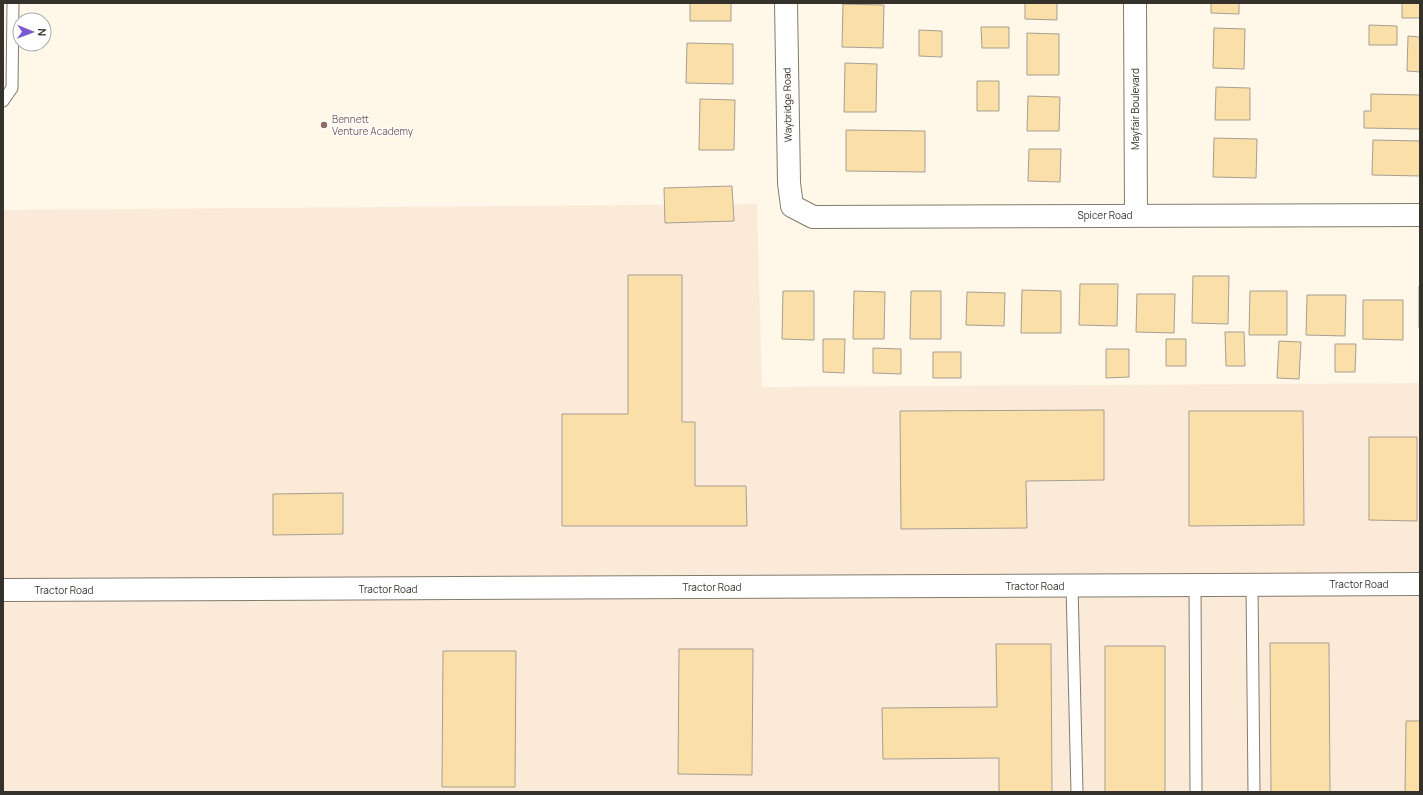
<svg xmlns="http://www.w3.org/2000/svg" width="1423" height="795" font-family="Manrope,sans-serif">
	<rect width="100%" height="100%" fill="#fff7e7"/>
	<path fill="#fcead9" d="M757,204L762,387L1420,383V792H3V210Z"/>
	<path fill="#fadfa8" stroke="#a79f91" d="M690,3H731V21H690Z
		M1025,3H1057V20L1025,19Z
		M1211,3H1239V14L1211,13Z
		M1402,3H1420V18H1402Z
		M843,4L884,5L883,48L842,47Z
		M1369,25L1397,26V45H1369Z
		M981,27H1009V48H982Z
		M1214,28L1245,29L1244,69L1213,68Z
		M919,30L942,31V57L919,56Z
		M1027,33L1059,34V75H1027Z
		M1408,36L1420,37V72L1407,71Z
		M687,43L733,44V84L686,83Z
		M845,63L877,64L876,112H844Z
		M977,81H999V111H977Z
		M1216,87L1250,88V120H1215Z
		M1371,94L1420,95V129L1364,128V111H1371Z
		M1028,96L1060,97L1059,131H1027Z
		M700,99L735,100L734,150H699Z
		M846,130L925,131V172L846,171Z
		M1214,138L1257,139L1256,178L1213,177Z
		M1373,140L1420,141V176L1372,175Z
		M1029,149H1061L1060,182L1028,181Z
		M732,186L734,221L665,223L664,188Z
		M628,275H682V422H695V486H746L747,526H562V414H628Z
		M1193,276H1229L1228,324L1192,323Z
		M1080,284H1118L1117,326L1079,325Z
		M1419,286H1420V328H1419Z
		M1022,290L1061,291V333H1021Z
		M783,291H814V340L782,339Z
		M854,291L885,292L884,339H853Z
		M911,291H941V339H910Z
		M1250,291H1287V335H1249Z
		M967,292L1005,293L1004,326L966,325Z
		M1137,294H1175L1174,333L1136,332Z
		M1307,295H1346L1345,336L1306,335Z
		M1363,300H1403V340L1363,339Z
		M1225,332H1244L1245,366H1226Z
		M823,339H845L844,373L823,372Z
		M1166,339H1186V366H1166Z
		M1279,341L1301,342L1299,379L1277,378Z
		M1335,344H1356L1355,372H1335Z
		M873,348L901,349V374L873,373Z
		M1106,349H1129V377L1106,378Z
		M933,352H961V378H933Z
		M1104,410V480L1026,481L1027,528L901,529L900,411Z
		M1189,411H1303L1304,525L1189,526Z
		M1369,437H1417V521L1369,520Z
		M343,493V534L273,535V494Z
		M1270,643H1329L1330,792H1271Z
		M996,644H1051L1052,792H999V758L883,759L882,708L997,707Z
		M1105,646H1165V792H1105Z
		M679,649H753L752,775L678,774Z
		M443,651H516L515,787H442Z
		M1406,721H1420V792H1405Z"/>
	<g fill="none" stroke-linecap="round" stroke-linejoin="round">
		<g stroke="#837c6e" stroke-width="13">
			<path id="lane" d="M3,101L12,88L13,3
				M1195,585L1196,792
				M1252,585L1254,792
				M1072,586L1077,792"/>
		</g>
		<g stroke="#837c6e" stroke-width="24">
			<path id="street" d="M786,3L789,183L792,206L813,217L1420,215
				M1135,3L1136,215
				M3,590L1420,584"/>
		</g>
		<use href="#lane" stroke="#fff" stroke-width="11"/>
		<use href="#street" stroke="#fff" stroke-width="22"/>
	</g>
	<circle fill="#8d6e63" stroke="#fff" stroke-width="1.5" cx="324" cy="125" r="4"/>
	<g text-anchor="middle" stroke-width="3" stroke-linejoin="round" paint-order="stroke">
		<g font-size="10" fill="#35322c" stroke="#fff">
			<text transform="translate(787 105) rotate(-91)" y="4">Waybridge Road</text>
			<text transform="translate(1135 109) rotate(-90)" y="4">Mayfair Boulevard</text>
			<text x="1105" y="219">Spicer Road</text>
			<text x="1359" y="588">Tractor Road</text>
			<text x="1035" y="590">Tractor Road</text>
			<text x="712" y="591">Tractor Road</text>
			<text x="388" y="593">Tractor Road</text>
			<text x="64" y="594">Tractor Road</text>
		</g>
		<g font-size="10" fill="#785e54" stroke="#fff" text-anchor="start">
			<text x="332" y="123">Bennett<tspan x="332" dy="12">Venture Academy</tspan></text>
		</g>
	</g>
	<rect width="1423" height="795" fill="none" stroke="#35322c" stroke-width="8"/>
	<g transform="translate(32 32) rotate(91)"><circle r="19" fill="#ffffff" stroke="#aeadab"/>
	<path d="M0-3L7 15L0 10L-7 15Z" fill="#7a58d1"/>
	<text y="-6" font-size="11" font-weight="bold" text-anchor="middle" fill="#35322c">N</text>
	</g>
</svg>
